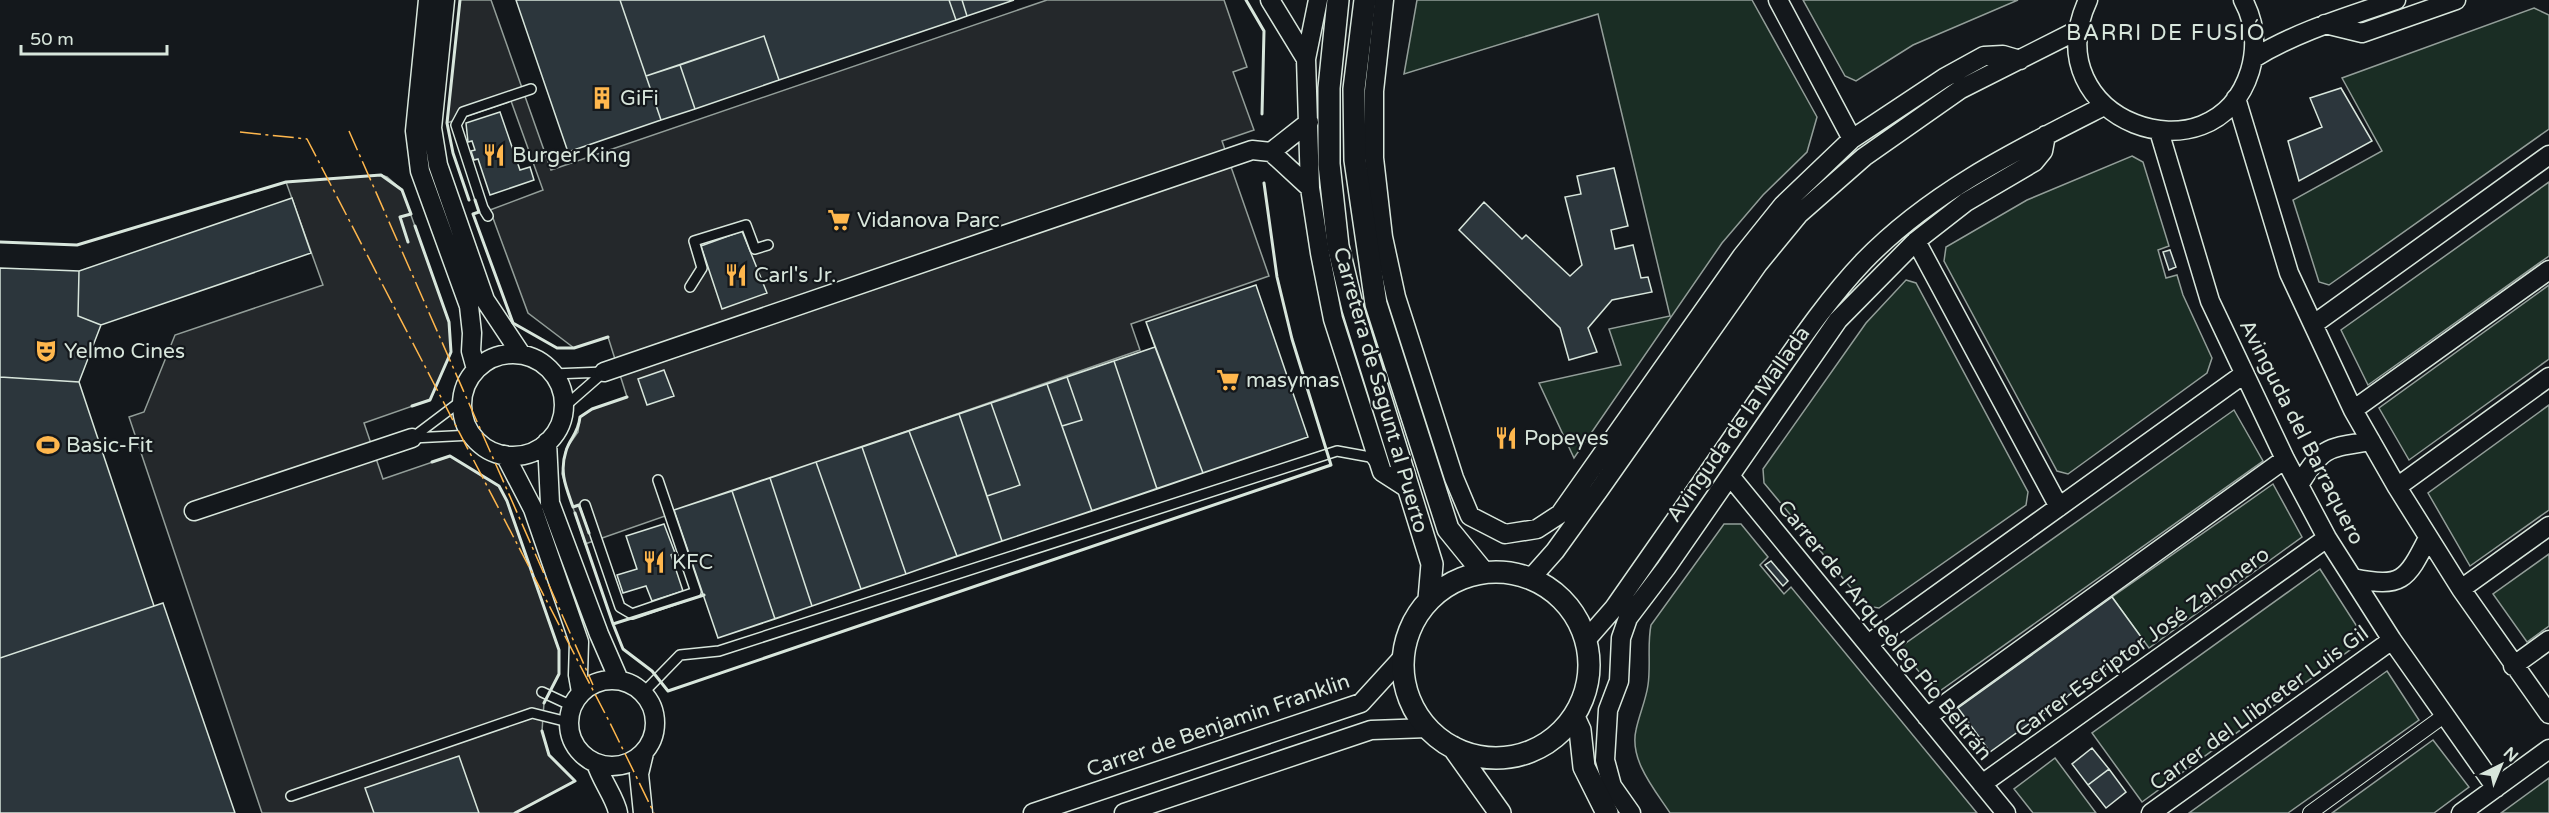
<svg xmlns="http://www.w3.org/2000/svg" width="2549" height="813" font-family="'Varela Round',sans-serif">
	<rect width="100%" height="100%" fill="#14181c"/>
	<path fill="#1a2d24" stroke="#939e99" stroke-width="1.5" d="M1417,0H1752L1817,117L1807,152L1763,195L1722,243L1574,458L1539,383L1621,365L1609,329L1670,316L1598,14L1404,74Z
		M1803,0H2018L1913,45L1856,81L1845,76Z
		M2534,8L2549,15V129L2329,285L2319,282L2293,200L2382,151L2342,78Z
		M2132,156L2143,162L2169,246L2158,250L2166,278L2177,275L2183,295L2212,358L2207,373L2068,474L2057,471L1944,261L1946,247L2027,200Z
		M2549,182V256L2368,385L2341,330Z
		M1906,280L1916,283L2028,492L2026,505L1879,608L1866,606L1764,483L1763,469L1866,323Z
		M2549,285V359L2409,460L2379,408Z
		M2549,405V510L2470,566L2428,493Z
		M2234,410L2263,461L1937,693L1899,648Z
		M2273,484L2302,537L2149,648L2112,597Z
		M1724,524H1741L1768,557L1760,565L1784,594L1791,587L1977,813H1670C1655,790 1629,760 1636,730C1639,715 1646,700 1648,685C1651,665 1647,645 1651,625Z
		M2549,554V626L2527,642L2493,594Z
		M2320,569L2365,639L2142,802L2092,733Z
		M2387,671L2419,720L2288,813H2189Z
		M2433,740L2469,787L2434,813H2332Z
		M2055,758L2096,813H2033L2014,789Z
		M2549,778V813H2501Z"/>
	<path fill="#24282b" stroke="#939e99" stroke-width="1.5" d="M460,0H491L551,170L1047,0H1224L1247,67L1233,72L1254,130L1222,141L1269,276L1131,324L1140,350L585,544L562,474L566,449L578,432L580,417L592,409L627,397L608,337L574,348L528,313L490,210L543,190L511,101L447,123Z
		M381,175L387,177L402,190L449,322L451,352L430,400L364,423L383,479L450,456L499,486L507,501L559,650V674L544,703L542,731L549,755L575,781L515,813H262L129,417L144,412L175,335L323,285L286,182Z"/>
	<path fill="#2c363c" stroke="#d8e6dc" stroke-width="1.5" d="M516,0H620L661,120L568,152Z
		M620,0H949L956,20L779,80L764,36L646,76Z
		M949,0H962L967,16L956,20Z
		M962,0H1014L967,16Z
		M764,36L779,80L695,109L680,65Z
		M680,65L695,109L661,120L646,76Z
		M2341,88L2372,141L2299,181L2288,141L2322,127L2310,98Z
		M500,112L520,170L530,167L534,180L490,195L478,159L474,160L471,151L475,150L472,141L468,142L466,123Z
		M1614,168L1628,226L1611,230L1615,249L1633,245L1641,278L1648,277L1652,292L1612,300L1588,328L1597,352L1569,360L1560,328L1459,230L1484,202L1522,239L1526,235L1570,276L1582,265L1565,197L1581,194L1577,176Z
		M292,198L311,253L101,325L78,316L79,271Z
		M742,231L767,293L722,309L701,246Z
		M2170,250L2176,267L2169,270L2163,252Z
		M0,268L79,271L78,316L101,325L79,382L0,377Z
		M1256,285L1308,437L718,638L674,510L1155,347L1146,322Z
		M1256,285L1308,437L1203,473L1146,322Z
		M1155,347L1203,473L1157,489L1114,361Z
		M1114,361L1157,489L1092,511L1062,426L1082,420L1067,377Z
		M664,370L674,396L647,405L638,379Z
		M0,377L79,382L154,606L0,658Z
		M1067,377L1082,420L1062,426L1047,384Z
		M1047,384L1092,511L1002,541L987,496L1020,485L991,403Z
		M991,403L1020,485L987,496L959,414Z
		M959,414L1002,541L957,556L909,431Z
		M909,431L957,556L906,574L862,447Z
		M862,447L906,574L861,589L816,462Z
		M816,462L861,589L812,606L770,478Z
		M770,478L812,606L775,619L732,491Z
		M732,491L775,619L718,638L674,510Z
		M664,524L675,553L671,555L683,591L652,601L646,586L623,593L617,575L637,569L626,536Z
		M1771,561L1788,581L1783,586L1765,565Z
		M2112,597L2144,641L1990,752L1958,708Z
		M163,603L235,813H0V658Z
		M2092,748L2109,769L2088,785L2072,764Z
		M459,756L479,813H374L365,788Z
		M2109,769L2126,792L2106,808L2088,785Z"/>
	<g fill="none" stroke-linecap="round" stroke-linejoin="round">
		<g stroke="#d8e6dc" stroke-width="12">
			<path id="service" d="M488,216L483,208L456,125L463,112L531,89
				M690,287L702,268L694,241L746,225L755,249L768,245
				M553,374L604,372
				M564,407L604,372
				M412,438L461,401
				M412,438L472,435
				M585,505L620,607L632,614L696,592L658,480
				M542,692L572,706
				M643,693L680,655L719,651L1337,451L1370,457L1375,463
				M291,796L532,713L568,722"/>
		</g>
		<g stroke="#d8e6dc" stroke-width="16">
			<path id="pedestrian" d="M2310,813L2445,715"/>
		</g>
		<g stroke="#d8e6dc" stroke-width="21">
			<path id="minor" d="M428,0L415,131L420,171L469,306L472,333L471,351L476,369
				M445,0L432,128L438,165L485,300L521,354
				M1270,0L1306,59
				M1318,0L1306,59L1310,188L1320,253L1333,319L1382,472L1410,490
				M1384,0L1374,91V158L1383,237L1396,297L1454,478L1470,516L1505,534L1537,529L1560,514L1742,256L1783,205L1852,139L1944,78L1984,56L2003,55L2020,60
				M1778,0L1852,139
				M2088,0C2032,120 2214,186 2250,71C2257,47 2255,22 2243,0
				M2325,24L2362,33L2456,0
				M2254,58C2298,31 2347,17 2396,0
				M2236,98L2289,273L2353,410L2397,487L2461,589L2549,714
				M2159,131L2210,301L2285,459L2327,538L2392,640L2496,788
				M1271,152L1309,122
				M1916,241L2059,507
				M2314,324L2549,155
				M462 405a51 51 0 1 1 102 0a51 51 0 1 1-102 0Z
				M604,372L1252,150L1271,152L1310,188
				M2353,410L2549,270
				M547,442L550,503L599,634L619,680
				M505,455L533,509L579,642L578,675L581,692
				M1730,476L2006,813
				M2299,485C2323,446 2327,448 2371,441
				M2397,487L2549,377
				M194,511L412,438
				M1531,578L1555,551L1599,490L1758,264L1799,214L1864,157L1961,89L2078,30
				M2353,578C2402,588 2406,581 2428,538
				M2461,589L2549,526
				M1586,640L1614,608C1662,539 1710,471 1757,402C1791,354 1823,304 1864,261C1932,191 2019,149 2104,106
				M1868,644L2244,374
				M2513,666L2549,640
				M569 723a43 43 0 1 1 86 0a43 43 0 1 1-86 0Z
				M1927,717L2285,459
				M596,763C601,780 616,799 618,813
				M1982,784L2327,538
				M643,813L639,774L644,753
				M1033,813L1361,703L1403,657
				M1124,813L1371,730L1428,728
				M1631,813L1612,786L1605,760L1608,710L1619,681L1621,638L1628,618L1666,568L1838,320L1916,241L1966,202L2034,162L2043,151L2046,135
				M2151,813L2392,640
				M2461,813L2549,749"/>
		</g>
		<g stroke="#d8e6dc" stroke-width="24">
			<path id="tertiary" d="M1338,0L1329,88V164L1338,246L1353,309L1432,564L1429,599
				M1365,0L1354,89L1355,160L1376,304L1448,529L1483,572
				M1403 665a93 93 0 1 1 186 0a93 93 0 1 1-186 0Z
				M1574,717L1580,730L1584,767L1607,813
				M1453,747L1500,813"/>
		</g>
		<use href="#service" stroke="#14181c" stroke-width="9"/>
		<use href="#pedestrian" stroke="#14181c" stroke-width="14"/>
		<use href="#minor" stroke="#14181c" stroke-width="18"/>
		<use href="#tertiary" stroke="#14181c" stroke-width="21"/>
		<path stroke="#d8e6dc" stroke-width="3" d="M460,0L447,123L453,153L469,200
			M1246,0L1264,31L1262,114
			M475,200L479,212L473,214L513,323L557,348H574L608,337
			M0,242L77,245L286,182L381,175L402,190L411,214L400,217L408,242
			M412,406L430,400L451,352L449,322L415,226
			M432,462L450,456L499,486L507,501L559,650V674L544,703
			M575,513L613,624
			M589,533L579,505L573,507C566,487 559,472 566,451C570,437 578,435 580,417L592,409L627,397
			M704,595L613,624L623,649L652,671L668,691L1331,465L1292,339L1277,277L1264,183
			M515,813L575,781L549,755L542,731"/>
		<path stroke="#ffb74d" stroke-width="1.5" stroke-dasharray="21 4.5 3 4.5" stroke-linecap="butt" d="M349,131L593,685
			M240,132L307,139L610,723L654,813"/>
	</g>
	<defs>
		<g id="building-bare" transform="scale(1.8)"><path d="M-4-6H4V6H1V3H-1V6H-4ZM-2.5-4.3h1.7v1.8h-1.7ZM.8-4.3h1.7v1.8H.8ZM-2.5-1h1.7V.8h-1.7ZM.8-1h1.7V.8H.8Z" fill="#ffb74d" stroke="#14181c" stroke-width="2.5" paint-order="stroke"/></g>
		<g id="restaurant-bare" transform="scale(1.8)"><path d="M-5-6h1v4h1v-4h1v4h1v-4h1v5L-1.5 .5V6h-2V.5L-5-1ZM5-6V6H3V1.5H1.5Q1.5-4 5-6Z" fill="#ffb74d" stroke="#14181c" stroke-width="2.5" paint-order="stroke"/></g>
		<g id="supermarket-bare" transform="scale(1.8)"><path d="M-6-5.5h2.5l.6 2H6L4.5 2H-2.5L-4.4-4H-6ZM-1.5 3.2a1.3 1.3 0 1 0 .1 0ZM3 3.2a1.3 1.3 0 1 0 .1 0Z" fill="#ffb74d" stroke="#14181c" stroke-width="2.5" paint-order="stroke"/></g>
		<g id="theatre-bare" transform="scale(1.8)"><path d="M-5-5.5Q0-4 5-5.5V0Q5 5 0 6Q-5 5-5 0ZM-3.3-2.5H-1v1.5H-3.3ZM1-2.5H3.3v1.5H1ZM-2.8 1Q0 5.5 2.8 1Z" fill="#ffb74d" stroke="#14181c" stroke-width="2.5" paint-order="stroke"/></g>
		<g id="stadium-bare" transform="scale(1.8)"><path d="M0-5a6.5 5 0 1 0 0 10a6.5 5 0 1 0 0-10ZM-3.5-1.8h7v3.6h-7Z" fill="#ffb74d" stroke="#14181c" stroke-width="2.5" paint-order="stroke"/></g>
	</defs>
	<g fill-rule="evenodd">
		<use href="#building-bare" x="602" y="98"/>
		<use href="#restaurant-bare" x="494" y="155"/>
		<use href="#supermarket-bare" x="839" y="220"/>
		<use href="#restaurant-bare" x="736" y="275"/>
		<use href="#theatre-bare" x="46" y="351"/>
		<use href="#supermarket-bare" x="1228" y="380"/>
		<use href="#restaurant-bare" x="1506" y="438"/>
		<use href="#stadium-bare" x="48" y="445"/>
		<use href="#restaurant-bare" x="654" y="562"/>
	</g>
	<g text-anchor="middle" stroke-width="4.5" stroke-linejoin="round" paint-order="stroke">
		<g font-size="21" fill="#d8e6dc" stroke="#14181c" text-anchor="start">
			<text x="620" y="105">GiFi</text>
			<text x="512" y="162">Burger King</text>
			<text x="857" y="227">Vidanova Parc</text>
			<text x="754" y="282">Carl's Jr.</text>
			<text x="64" y="358">Yelmo Cines</text>
			<text x="1246" y="387">masymas</text>
			<text x="1524" y="445">Popeyes</text>
			<text x="66" y="452">Basic-Fit</text>
			<text x="672" y="569">KFC</text>
		</g>
		<g font-size="21" fill="#d8e6dc" stroke="#14181c">
			<text transform="translate(1381 390) rotate(74)" y="7">Carretera de Sagunt al Puerto</text>
			<text transform="translate(1738 424) rotate(-55)" y="7">Avinguda de la Mallada</text>
			<text transform="translate(2302 432) rotate(63)" y="7">Avinguda del Barraquero</text>
			<text transform="translate(1885 630) rotate(51)" y="7">Carrer de l'Arqueòleg Pío Beltrán</text>
			<text transform="translate(2142 642) rotate(-36)" y="7">Carrer Escriptor José Zahonero</text>
			<text transform="translate(2259 708) rotate(-36)" y="7">Carrer del Llibreter Luis Gil</text>
			<text transform="translate(1218 725) rotate(-19)" y="7">Carrer de Benjamin Franklin</text>
		</g>
		<g font-size="22" letter-spacing="1.5" fill="#d8e6dc" stroke="#14181c">
			<text x="2166" y="40">BARRI DE FUSIÓ</text>
		</g>
	</g>
	<g transform="translate(2501 765) rotate(43)" stroke="#14181c" stroke-width="4.5" paint-order="stroke">
	<path d="M0-4.5L10 22L0 15L-10 22Z" fill="#d8e6dc"/>
	<text y="-9" font-size="16" font-weight="bold" text-anchor="middle" fill="#d8e6dc">N</text>
	</g>
	<path d="M21 45v9h146v-9" fill="none" stroke="#d8e6dc" stroke-width="3"/>
	<text x="30" y="45" font-size="18" fill="#d8e6dc" stroke="#14181c" stroke-width="4.5" paint-order="stroke">50 m</text>
</svg>
